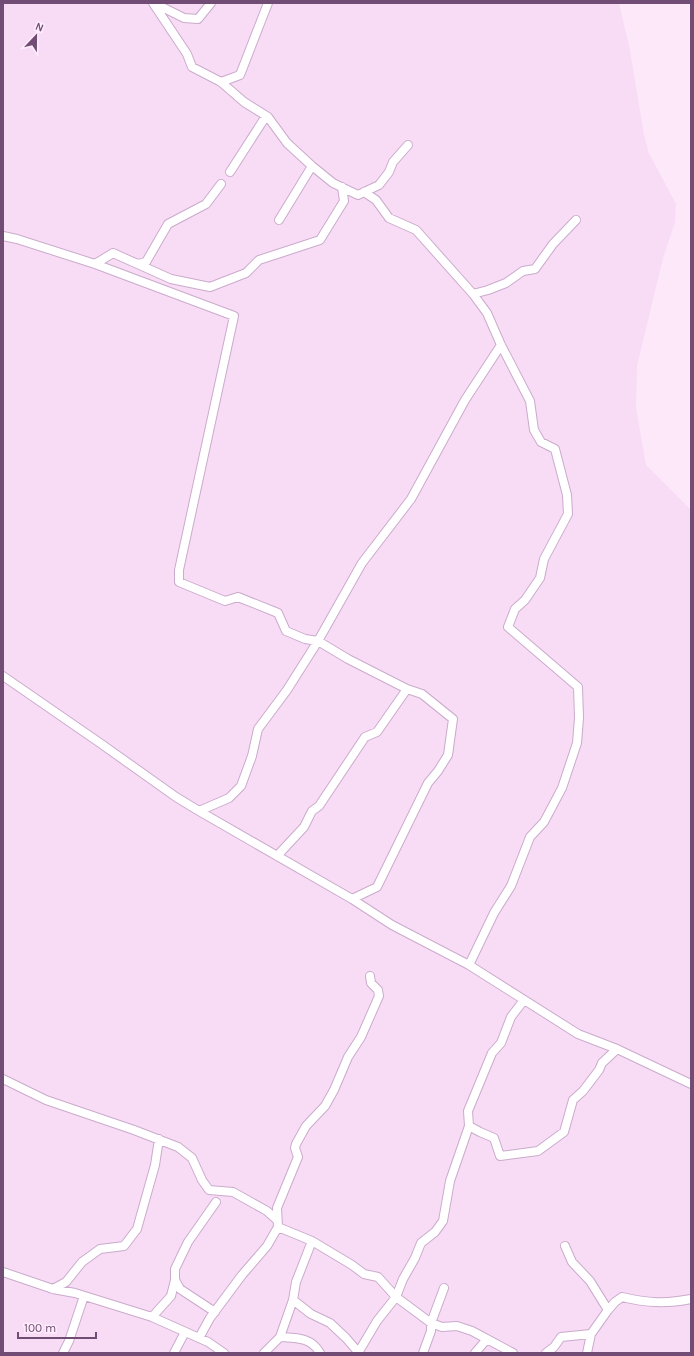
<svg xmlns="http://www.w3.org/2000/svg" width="694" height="1356" font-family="Karla,sans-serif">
	<rect width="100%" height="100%" fill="#fce8f9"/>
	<path fill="#f8dcf6" d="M3,3H619L630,50L644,135L649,153L676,204L675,222L663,258L637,366L636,408L646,465L691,510V1353H3Z"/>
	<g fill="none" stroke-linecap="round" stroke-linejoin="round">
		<g stroke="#caabcb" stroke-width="10">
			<path id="minor" d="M153,3L187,54L192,67L221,82L244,102L268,117L287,143L312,166L333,183L358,195L379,185L389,172L393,162L408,145
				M154,3L184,18L198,19L211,3
				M221,82L240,75L268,3
				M230,172L266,116
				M364,192L376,200L389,218L416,230L473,294L487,313L501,345L530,401L534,430L541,442L555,449L567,495L568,514L544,559L540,578L525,600L515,609L508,627L578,687L579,718L577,743L562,788L544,822L530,837L511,886L494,913L469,965
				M279,220L312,166
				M3,236L17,239L95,264L234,316L179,570V582L225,601L238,597L278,613L286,631L305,639L318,641L348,659L407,689L422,694L453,719L448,755L438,771L428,783L377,887L352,899
				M95,264L113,253L171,279L210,287L246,273L259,260L320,240L344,201L342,187
				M138,264L146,262L168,224L206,204L221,184
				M473,294L488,290L506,283L523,271L535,269L553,244L576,220
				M3,676L100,743L176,797L199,811L352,899L392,925L469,965L578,1034L617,1049L691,1084
				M199,811L229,798L241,786L252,756L258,729L287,690L318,641L362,563L411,499L465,400L501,345
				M277,856L304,827L312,811L319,806L365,737L377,732L407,689
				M3,1079L46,1100L134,1130L178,1147L192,1158L202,1180L209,1190L233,1192L267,1211L277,1220
				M469,1126L480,1132L494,1138L500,1156L538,1151L564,1132L573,1100L583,1091L599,1070L602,1063L617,1049
				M278,1227L312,1241L352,1265L364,1274L378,1277L396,1297L431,1323L442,1327L457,1326L472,1331L513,1353
				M565,1246L572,1262L590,1281L608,1310
				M3,1272L53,1289L75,1293L152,1317L208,1342L224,1353
				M175,1280L180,1289L215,1312
				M53,1289L66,1282L82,1262L100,1249L124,1246L137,1229L155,1165L159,1139
				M293,1300L311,1314L330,1323L346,1338L358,1352
				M152,1317L171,1296L175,1280V1269L188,1242L216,1202
				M280,1337C296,1338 311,1337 320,1353
				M199,1338L210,1318L242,1275L267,1246L278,1227L277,1208L298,1157L295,1148L296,1144L306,1126L325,1106L334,1090L348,1057L361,1037L379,996L378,990L371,983L370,976
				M63,1353L69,1341L84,1296
				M174,1353L185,1332
				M264,1353L280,1337L293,1300L296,1282L312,1241
				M358,1353L377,1321L396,1297L403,1279L415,1258L421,1243L435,1232L443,1221L450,1181L469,1126L468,1111L492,1053L501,1043L511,1017L524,1000
				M423,1353L431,1331V1323L444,1288
				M475,1353L487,1339
				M546,1353L554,1347L561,1337L591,1334
				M587,1353L591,1334L608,1310L615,1302L622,1297C647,1303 666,1304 691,1299"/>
		</g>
		<use href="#minor" stroke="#fff" stroke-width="8"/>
	</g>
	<rect width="694" height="1356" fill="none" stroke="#714c75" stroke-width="8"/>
	<g transform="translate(36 36) rotate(22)" stroke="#feeefc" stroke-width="3" paint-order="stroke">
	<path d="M0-3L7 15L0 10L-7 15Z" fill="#714c75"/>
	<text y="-6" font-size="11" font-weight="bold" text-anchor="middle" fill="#714c75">N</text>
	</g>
	<path d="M18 1332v6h78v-6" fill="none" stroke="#714c75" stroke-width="2"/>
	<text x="24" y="1332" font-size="12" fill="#714c75" stroke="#feeefc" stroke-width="3" paint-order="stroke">100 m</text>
</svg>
